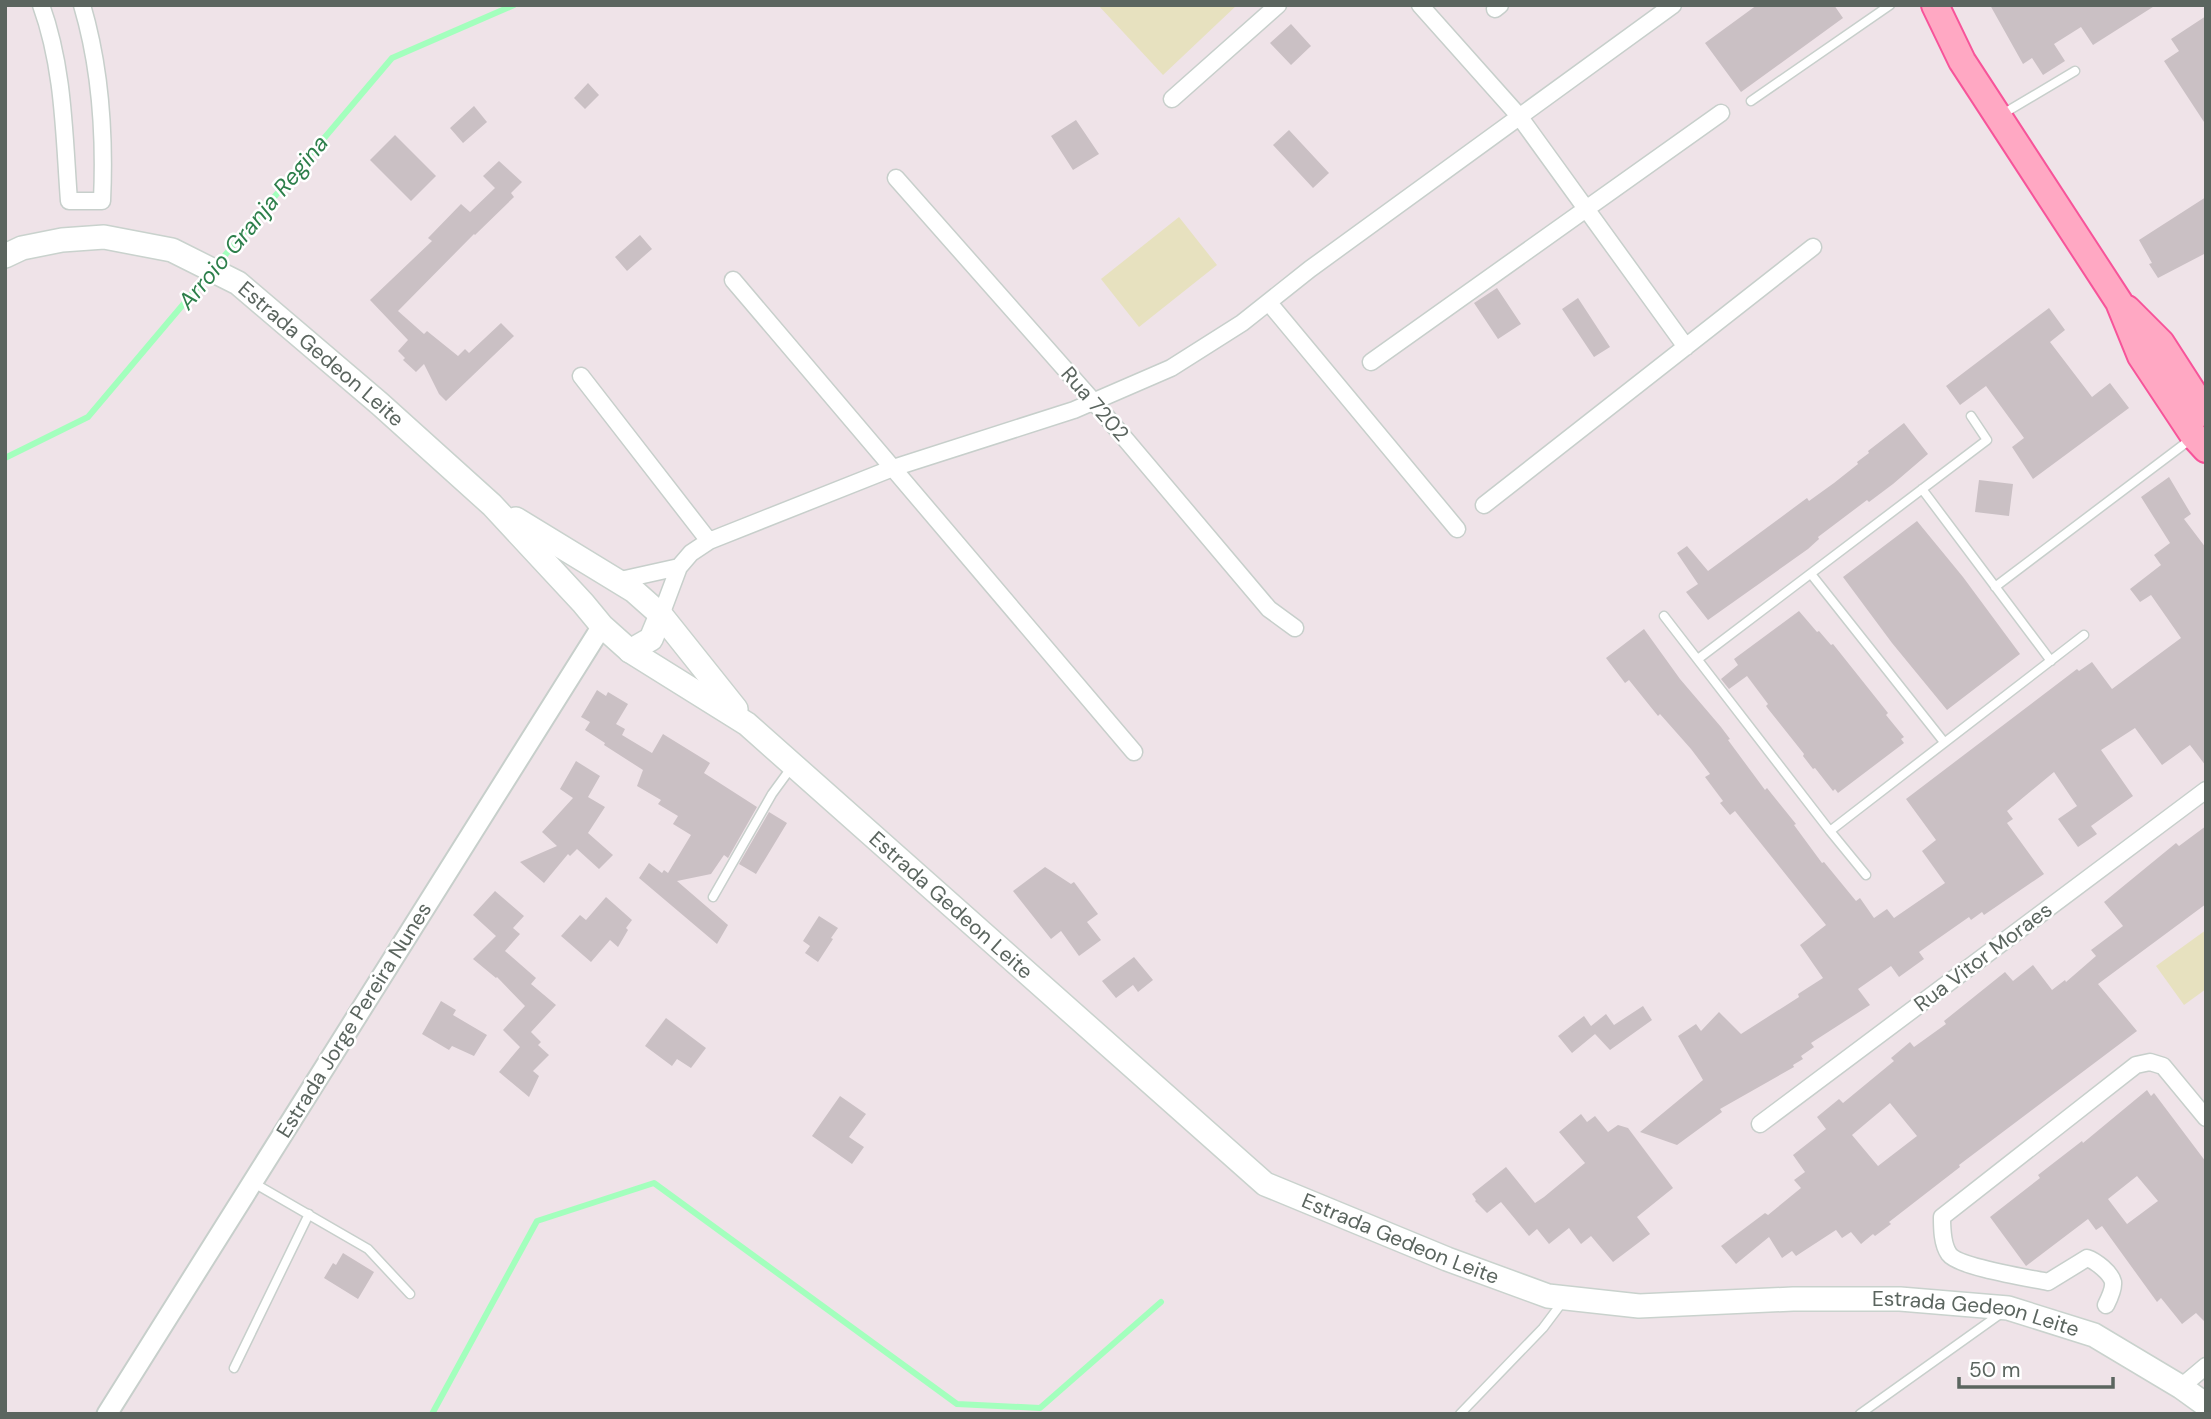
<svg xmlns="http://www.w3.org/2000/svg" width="2211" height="1419" font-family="'DM Sans',sans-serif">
	<rect width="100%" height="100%" fill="#efe3e8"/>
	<path fill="#e7e1bf" d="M1098,5H1237L1163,75Z
		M1179,217L1217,265L1139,327L1101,279Z
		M2206,930V989L2184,1005L2156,966Z"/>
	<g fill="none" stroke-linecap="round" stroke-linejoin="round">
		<path stroke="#a3ffbd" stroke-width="6" d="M215,267L392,58L514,5
			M5,458L88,417L208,275
			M432,1414L537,1221L654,1183L957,1404L1040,1408L1161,1302"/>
	</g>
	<path fill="#cac0c4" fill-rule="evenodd" d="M1757,5H1834L1843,18L1741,92L1705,43Z
		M1990,5H2156L2093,45L2081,27L2054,44L2065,61L2043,75L2032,58L2023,64Z
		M2206,16V125L2164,61L2179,51L2171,39Z
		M1291,24L1311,46L1291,65L1270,43Z
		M588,83L599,95L585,109L574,98Z
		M474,106L487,122L463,143L450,128Z
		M1076,120L1099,154L1073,170L1051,136Z
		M1289,130L1329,173L1313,188L1273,145Z
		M395,135L436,176L411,201L370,160Z
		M499,161L522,182L511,193L514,197L475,235L474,234L398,311L424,334L427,331L458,356L465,349L469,353L501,323L514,336L446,401L439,394L424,364L416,372L403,360L405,358L398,351L408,340L370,300L432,241L428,238L461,204L470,212L495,188L483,176Z
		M2206,197V253L2158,278L2149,264L2152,263L2139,240Z
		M640,235L652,249L627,271L615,257Z
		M1497,288L1521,324L1498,339L1474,303Z
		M1578,298L1610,347L1594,357L1562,309Z
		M2049,308L2065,330L2050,342L2092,397L2110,383L2129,408L2033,479L2012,447L2024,438L1986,386L1960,405L1946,386Z
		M1904,423L1928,454L1893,484L1869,502L1867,500L1818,537L1819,539L1808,549L1708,620L1686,592L1698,584L1677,553L1687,546L1708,571L1807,498L1809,501L1834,483L1858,464L1857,462L1869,453L1868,451Z
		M2169,477L2191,514L2184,519L2206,548V766L2190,745L2162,765L2135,728L2101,750L2133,796L2091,826L2097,834L2078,847L2058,819L2077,806L2054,772L2007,811L2013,819L2007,823L2044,874L1984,915L1982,912L1971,920L1969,917L1919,952L1924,959L1899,977L1891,966L1858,989L1870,1005L1811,1043L1814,1047L1801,1056L1803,1059L1793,1065L1794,1067L1720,1109L1722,1112L1677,1145L1640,1132L1703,1080L1678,1036L1696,1024L1701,1031L1719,1012L1741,1034L1799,997L1798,994L1823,978L1800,945L1826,925L1735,811L1730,815L1720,803L1723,801L1705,777L1710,774L1691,749L1660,714L1658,716L1629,680L1625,683L1606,658L1644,629L1680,679L1721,727L1730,739L1728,740L1765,790L1767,788L1796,824L1794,825L1822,863L1824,862L1856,901L1860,898L1874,918L1887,909L1894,918L1945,883L1922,851L1936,840L1906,799L2077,669L2079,671L2092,662L2112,689L2181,638L2151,595L2140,602L2130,589L2161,565L2154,555L2170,543L2141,497Z
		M1979,480L2013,484L2009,516L1975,512Z
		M1917,521L1963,577L2020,654L1947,710L1892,643L1843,577Z
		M1799,611L1817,632L1819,631L1831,645L1833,644L1888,713L1886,715L1904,737L1901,739L1904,743L1838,793L1835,789L1833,791L1815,768L1813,769L1803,756L1804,754L1769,710L1766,706L1768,704L1747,676L1729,689L1721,679L1738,665L1734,659Z
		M597,690L606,696L608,692L628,704L616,724L625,729L622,735L652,753L663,734L710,763L704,773L757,807L728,858L724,855L711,874L677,881L728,925L717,944L639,878L649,863L662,873L664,870L668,873L691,835L673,824L678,816L658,804L661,800L637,786L643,770L604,745L605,743L585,730L590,722L581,717Z
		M576,761L600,776L588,797L605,807L588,833L613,855L599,869L577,849L570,856L568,854L544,883L520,862L557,846L542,832L573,798L560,789Z
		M769,812L787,823L756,874L739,864Z
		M2206,826V904L2098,984L2137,1031L1959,1165L1960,1167L1889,1222L1891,1224L1875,1236L1873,1234L1861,1244L1851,1232L1842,1238L1836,1230L1796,1256L1792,1251L1782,1258L1769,1237L1736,1264L1721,1246L1765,1213L1768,1215L1801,1188L1794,1180L1805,1172L1793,1155L1826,1129L1817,1117L1839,1099L1843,1103L1894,1061L1891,1058L1910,1042L1914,1047L1946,1024L1944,1021L2005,972L2013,981L2033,965L2052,990L2065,980L2066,982L2096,956L2091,950L2123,926L2104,902L2176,843L2179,846ZM1890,1103L1917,1136L1878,1166L1852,1135Z
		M1045,867L1071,884L1074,882L1098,914L1087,922L1101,940L1079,956L1061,931L1051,939L1013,891Z
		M495,891L524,916L513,928L520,934L505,951L536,978L531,984L556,1005L531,1032L541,1042L538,1045L549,1055L533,1071L539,1076L529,1097L499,1072L520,1047L503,1030L525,1006L497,977L496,978L473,959L496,936L473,915Z
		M606,897L632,920L626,928L628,930L618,947L610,940L591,962L561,936L580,915L586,920Z
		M819,916L838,928L831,938L833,939L818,962L805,953L810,946L803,941Z
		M1134,957L1153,980L1138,992L1133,985L1116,998L1102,981Z
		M441,1001L456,1010L453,1015L487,1035L474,1056L452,1046L449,1050L422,1034Z
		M1643,1006L1652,1020L1610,1050L1595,1034L1572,1053L1558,1036L1584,1016L1591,1026L1606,1014L1614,1025Z
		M666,1018L706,1048L691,1068L677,1059L672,1066L645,1046Z
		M2147,1090L2151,1096L2154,1093L2206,1162V1323L2196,1313L2182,1324L2161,1298L2157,1302L2102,1226L2096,1230L2088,1219L2026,1266L1990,1217L2040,1178L2038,1175L2082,1141L2083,1143ZM2137,1176L2158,1201L2127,1224L2108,1199Z
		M840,1096L866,1114L849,1137L864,1147L852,1164L812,1136Z
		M1581,1114L1587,1122L1595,1116L1608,1132L1618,1125L1628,1128L1673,1188L1637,1217L1650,1234L1613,1262L1591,1236L1581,1244L1569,1228L1549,1244L1537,1229L1529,1236L1501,1202L1487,1213L1475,1201L1476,1200L1472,1194L1506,1167L1535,1203L1544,1197L1585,1163L1559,1132Z
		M343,1253L374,1272L358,1299L324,1278L333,1263L336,1265Z"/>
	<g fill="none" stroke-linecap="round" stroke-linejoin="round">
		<g stroke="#c7cfcb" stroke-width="11">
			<path id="service" d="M1751,101L1890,5
				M2001,115L2075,71
				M1922,489L2051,661
				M1811,574L1944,742
				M1995,587L2191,439
				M1664,616L1830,831L1866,875
				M1698,659L1987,440L1971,416
				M1830,831L2084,635
				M713,897L772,794L791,768
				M252,1182L368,1249L410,1294
				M234,1368L309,1214
				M1460,1414L1543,1328L1564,1300
				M1860,1414L2003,1312"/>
		</g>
		<g stroke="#c7cfcb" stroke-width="19">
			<path id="minor" d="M41,5C64,68 64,135 69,201H102C105,135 101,69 82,5
				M1420,5L1519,116L1686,347
				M1495,9L1500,5
				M1172,99L1278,5
				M896,178L1094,402L1269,609L1295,628
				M733,280L1134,752
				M1270,304L1457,529
				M1371,362L1721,113
				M581,376L709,541
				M1484,505L1813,247
				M616,581L679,567
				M661,615L679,567L691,553L709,541L893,468L1074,410L1171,368L1242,323L1310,269L1673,5
				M1760,1124L2206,790
				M2106,1305C2109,1299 2114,1289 2113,1282C2111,1273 2096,1261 2087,1258L2048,1282C2029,1278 1958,1267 1949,1254C1942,1244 1942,1228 1942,1217L2136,1065L2150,1062L2163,1066L2206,1118
				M2181,1387L2206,1366"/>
		</g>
		<g stroke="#c7cfcb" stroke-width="23">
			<path id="tertiary" d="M107,1414L602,626"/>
		</g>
		<g stroke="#c9d2cd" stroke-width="26">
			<g id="secondary">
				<path id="s1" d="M5,256L22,248L62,240L104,237L172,250L238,283L380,404L492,505L583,603L602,626L630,651L747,724L1265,1184L1447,1259L1548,1296L1639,1306L1793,1299H1900L2008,1308L2094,1335L2181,1387L2206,1405"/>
				<path d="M516,519L634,591L661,615L736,709"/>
				<path d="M630,651L651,639L661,615"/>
			</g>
		</g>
		<g stroke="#f7549a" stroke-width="30">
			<path id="primary" d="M1935,5L1962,61L2119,302L2141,356L2194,436L2206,449
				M2127,309L2161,343L2206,413"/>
		</g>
		<use href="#service" stroke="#fff" stroke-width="8"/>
		<use href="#minor" stroke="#fff" stroke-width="16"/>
		<use href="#tertiary" stroke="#fff" stroke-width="19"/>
		<use href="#secondary" stroke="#fff" stroke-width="23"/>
		<use href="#primary" stroke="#ffa8c3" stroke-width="26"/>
	</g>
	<g text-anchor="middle" stroke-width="5" stroke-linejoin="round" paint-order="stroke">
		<g font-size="21" fill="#5b655f" stroke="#fff">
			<text dy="7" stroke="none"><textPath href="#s1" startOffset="354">Estrada Gedeon Leite</textPath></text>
			<text transform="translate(1095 404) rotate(49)" y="7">Rua 7202</text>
			<text dy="7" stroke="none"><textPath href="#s1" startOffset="1194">Estrada Gedeon Leite</textPath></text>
			<text transform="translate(1983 957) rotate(-37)" y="7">Rua Vitor Moraes</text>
			<text transform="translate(354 1020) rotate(-58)" y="7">Estrada Jorge Pereira Nunes</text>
			<text dy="7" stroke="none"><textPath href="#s1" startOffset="1760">Estrada Gedeon Leite</textPath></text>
			<text dy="7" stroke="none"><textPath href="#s1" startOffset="2348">Estrada Gedeon Leite</textPath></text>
		</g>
		<g font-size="23" font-style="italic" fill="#2d7f4b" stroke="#fff">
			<text transform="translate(253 222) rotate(-50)" y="8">Arroio Granja Regina</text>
		</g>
	</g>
	<rect width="2211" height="1419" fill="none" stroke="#5b655f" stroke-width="14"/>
	<path d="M1959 1377v10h154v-10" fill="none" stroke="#5b655f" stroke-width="3.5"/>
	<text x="1969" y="1377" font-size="21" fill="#5b655f" stroke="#ffffff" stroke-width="5" paint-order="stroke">50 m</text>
</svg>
